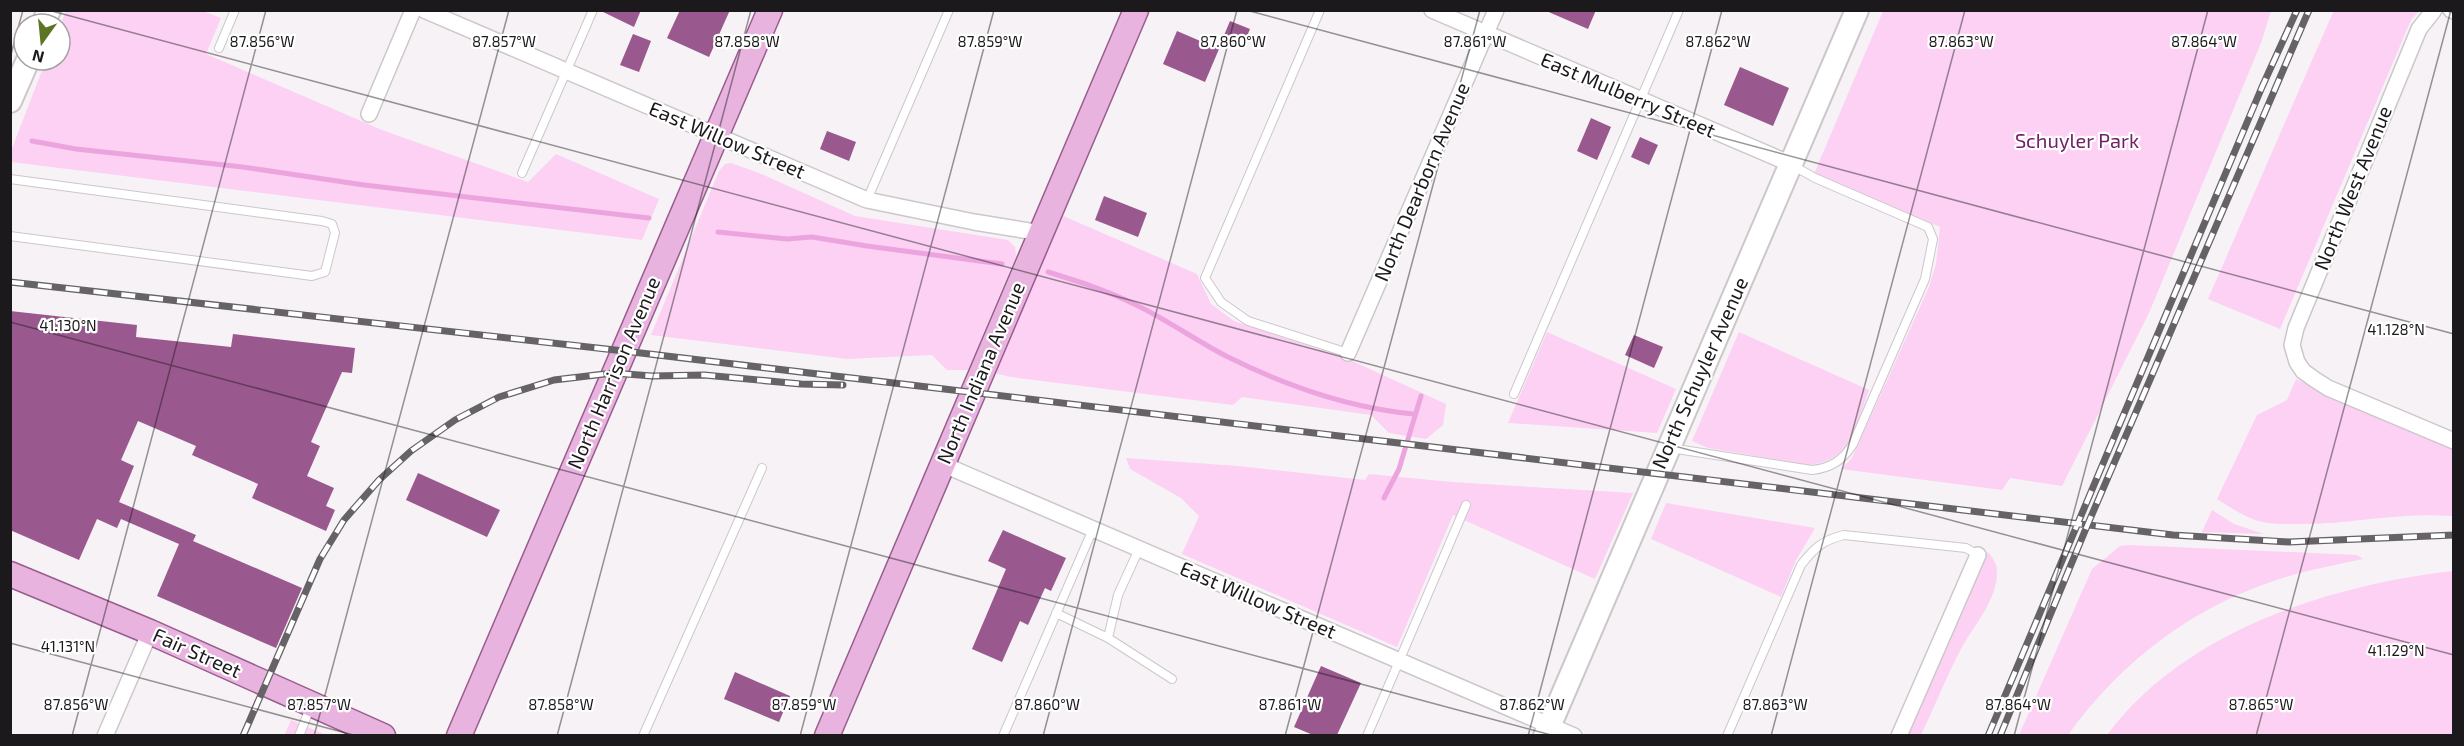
<svg xmlns="http://www.w3.org/2000/svg" width="2464" height="746" font-family="'Exo 2',sans-serif">
	<rect width="100%" height="100%" fill="#f7f2f6"/>
	<path fill="#fcd1f3" d="M2334,10L2419,11L2411,20L2280,329L2208,299Z
		M66,11H203L221,18L206,54L382,130L528,182L556,154L659,199L642,240L11,162V151L46,60H60V26Z
		M1883,11H2271L2261,43L2149,313L2062,486L2010,478L2002,490L1841,469L1852,458L1929,287L1936,264L1940,227L1814,174Z
		M731,163L759,173L855,216L1008,240L1015,247L1016,256L968,370H947L932,355L847,359L651,335L719,171L725,164Z
		M1061,215L1197,274L1211,304L1234,321L1348,359L1446,404L1443,425L1426,439L1389,433L1371,415L1242,397L1233,405L1011,377L994,373Z
		M1547,332L1676,389L1657,433L1508,423Z
		M1739,332L1869,390C1856,424 1852,461 1809,465L1708,448L1692,441Z
		M2296,379L2453,449V516C2403,512 2355,523 2305,524C2290,524 2272,525 2258,521C2243,516 2231,508 2217,499L2257,415L2287,400Z
		M1126,458L1238,466L1365,480L1369,474L1452,482L1633,493L1595,579L1453,515L1397,647L1182,554L1199,516L1181,498L1130,469Z
		M1666,503L1815,528L1796,560L1781,597L1651,539Z
		M2212,510L2234,524L2264,534L2202,532Z
		M2130,545L2357,555L2363,559C2340,564 2318,568 2296,574C2202,600 2124,657 2068,735H2019L2092,569L2120,546Z
		M1988,552C1993,558 1997,564 1997,572C1997,600 1975,624 1962,647C1947,675 1935,706 1921,735H1908Z
		M2453,571V735H2107C2184,631 2330,585 2453,571Z
		M291,720L326,735L284,736Z"/>
	<g fill="none" stroke-linecap="round" stroke-linejoin="round">
		<path stroke="#eca4de" stroke-width="5" d="M32,141L76,149L243,167L364,185L649,218
			M718,232L787,239L812,237L867,246L1002,264
			M1048,272C1077,281 1106,290 1134,304C1166,319 1195,340 1226,356C1284,385 1349,408 1414,414
			M1384,498L1399,469L1421,396"/>
	</g>
	<path fill="#99588e" d="M599,10H641L634,27Z
		M680,10H730L709,57L667,38Z
		M1544,10H1596L1588,29Z
		M1230,21L1250,29L1242,48L1222,40Z
		M1177,31L1219,49L1205,82L1163,64Z
		M633,34L651,41L639,72L620,65Z
		M1740,67L1789,88L1773,126L1724,105Z
		M1591,118L1611,127L1597,160L1577,151Z
		M827,131L856,142L849,161L820,149Z
		M1640,137L1658,145L1649,165L1631,157Z
		M1104,196L1147,213L1138,237L1095,220Z
		M10,311L137,325L136,337L231,347L233,334L355,348L352,373L342,372L311,442L320,446L307,476L334,488L326,506L335,510L326,531L252,498L258,484L192,455L196,446L138,421L121,460L134,466L119,502L196,535L193,541L302,588L276,648L157,596L179,544L121,519L117,528L97,519L79,560L10,530Z
		M1634,335L1663,347L1654,368L1625,355Z
		M418,473L500,510L487,537L406,500Z
		M1003,530L1066,558L1051,591L1045,588L1028,625L1020,621L1002,662L972,649L1006,569L988,561Z
		M1321,666L1361,683L1337,735H1313L1294,727Z
		M735,672L790,696L779,722L724,699Z"/>
	<g fill="none" stroke-linecap="round" stroke-linejoin="round">
		<g stroke="#ccc7cb" stroke-width="10">
			<path id="lane" d="M1320,10L1205,278L1221,302L1248,321L1348,353
				M219,48L235,10
				M522,173L593,10
				M10,179L322,221L332,224L335,233L325,272L312,276L10,236
				M867,200L949,10
				M1514,394L1679,10
				M1670,448L1812,470C1831,468 1843,460 1853,444L1925,279L1933,239L1928,227L1815,178L1792,165
				M1139,549L1118,595L1108,638L1172,679
				M1056,613L1108,638
				M299,736L310,708
				M643,736L762,468
				M1003,736L1093,529
				M1367,736L1466,505
				M1727,736L1801,565C1814,548 1823,540 1844,535L1966,548L1978,555"/>
		</g>
		<g stroke="#ccc7cb" stroke-width="18">
			<path id="street" d="M424,10L867,200L974,222L1041,233
				M1432,10L1791,164
				M2434,10L2419,29L2296,328L2292,345L2297,362L2303,371L2314,379L2328,388L2454,441
				M2451,10L2454,11
				M369,114L413,10
				M1348,353L1496,10
				M942,464L1574,736
				M105,736L150,632
				M1899,736L1978,555"/>
		</g>
		<g stroke="#ccc7cb" stroke-width="26">
			<path id="secondary" d="M43,24L49,10
				M10,101L28,60
				M1545,736L1857,10"/>
		</g>
		<g stroke="#985d8d" stroke-width="27">
			<path id="primary" d="M10,574L150,632L383,736
				M459,736L770,10
				M827,736L1136,10"/>
		</g>
		<use href="#lane" stroke="#fff" stroke-width="8"/>
		<use href="#street" stroke="#fff" stroke-width="15"/>
		<use href="#secondary" stroke="#fff" stroke-width="22"/>
		<use href="#primary" stroke="#e9b3e0" stroke-width="24"/>
		<g stroke="#666366" stroke-width="7">
			<path id="rail" d="M10,282L624,351L2173,535L2289,542L2454,535
				M243,736L320,559L344,520L379,480L411,451L455,420L499,397L554,380L613,373L652,376L704,375L801,384L843,385
				M1988,736L2262,87L2297,10
				M2000,736L2087,526L2309,10"/>
		</g>
		<use href="#rail" stroke="#fff" stroke-width="4.5" stroke-dasharray="14" stroke-linecap="butt"/>
	</g>
	<path fill="none" stroke="#1b191b" stroke-width="1.5" stroke-opacity="0.45" d="M48,10L2454,655M1246,10L2454,334M2444,10L2454,13M10,58L23,10M10,322L1555,736M10,643L357,736M72,736L266,10M314,736L509,10M557,736L751,10M800,736L994,10M1043,736L1237,10M1285,736L1480,10M1528,736L1722,10M1771,736L1965,10M2014,736L2208,10M2256,736L2451,10"/>
	<g text-anchor="middle" stroke-width="4.5" stroke-linejoin="round" paint-order="stroke">
		<g font-size="20" fill="#1b191b" stroke="#fff">
			<text transform="translate(1628 95) rotate(23)" y="7">East Mulberry Street</text>
			<text transform="translate(727 140) rotate(23)" y="7">East Willow Street</text>
			<text transform="translate(1422 182) rotate(-67)" y="7">North Dearborn Avenue</text>
			<text transform="translate(2353 188) rotate(-68)" y="7">North West Avenue</text>
			<text transform="translate(614 373) rotate(-67)" y="7">North Harrison Avenue</text>
			<text transform="translate(981 373) rotate(-67)" y="7">North Indiana Avenue</text>
			<text transform="translate(1700 373) rotate(-66)" y="7">North Schuyler Avenue</text>
			<text transform="translate(1258 600) rotate(23)" y="7">East Willow Street</text>
			<text transform="translate(197 653) rotate(24)" y="7">Fair Street</text>
		</g>
		<g font-size="20" fill="#722067" stroke="#fff">
			<text x="2077" y="148">Schuyler Park</text>
		</g>
	</g>
	<g font-size="15" text-anchor="middle" fill="#1b191b" stroke="#fff" stroke-width="4.5" stroke-linejoin="round" paint-order="stroke">
		<text x="262" y="47">87.856°W</text>
		<text x="504" y="47">87.857°W</text>
		<text x="747" y="47">87.858°W</text>
		<text x="990" y="47">87.859°W</text>
		<text x="1233" y="47">87.860°W</text>
		<text x="1475" y="47">87.861°W</text>
		<text x="1718" y="47">87.862°W</text>
		<text x="1961" y="47">87.863°W</text>
		<text x="2204" y="47">87.864°W</text>
		<text x="68" y="331">41.130°N</text>
		<text x="2396" y="335">41.128°N</text>
		<text x="68" y="652">41.131°N</text>
		<text x="2396" y="656">41.129°N</text>
		<text x="76" y="710">87.856°W</text>
		<text x="319" y="710">87.857°W</text>
		<text x="561" y="710">87.858°W</text>
		<text x="804" y="710">87.859°W</text>
		<text x="1047" y="710">87.860°W</text>
		<text x="1290" y="710">87.861°W</text>
		<text x="1532" y="710">87.862°W</text>
		<text x="1775" y="710">87.863°W</text>
		<text x="2018" y="710">87.864°W</text>
		<text x="2261" y="710">87.865°W</text>
	</g>
	<rect width="2464" height="746" fill="none" stroke="#1b191b" stroke-width="24"/>
	<g transform="translate(42 42) rotate(195)"><circle r="28" fill="#ffffff" stroke="#a4a3a4" stroke-width="1.5"/>
	<path d="M0-4.5L10 22L0 15L-10 22Z" fill="#5d7425"/>
	<text y="-9" font-size="16" font-weight="bold" text-anchor="middle" fill="#1b191b">N</text>
	</g>
</svg>
